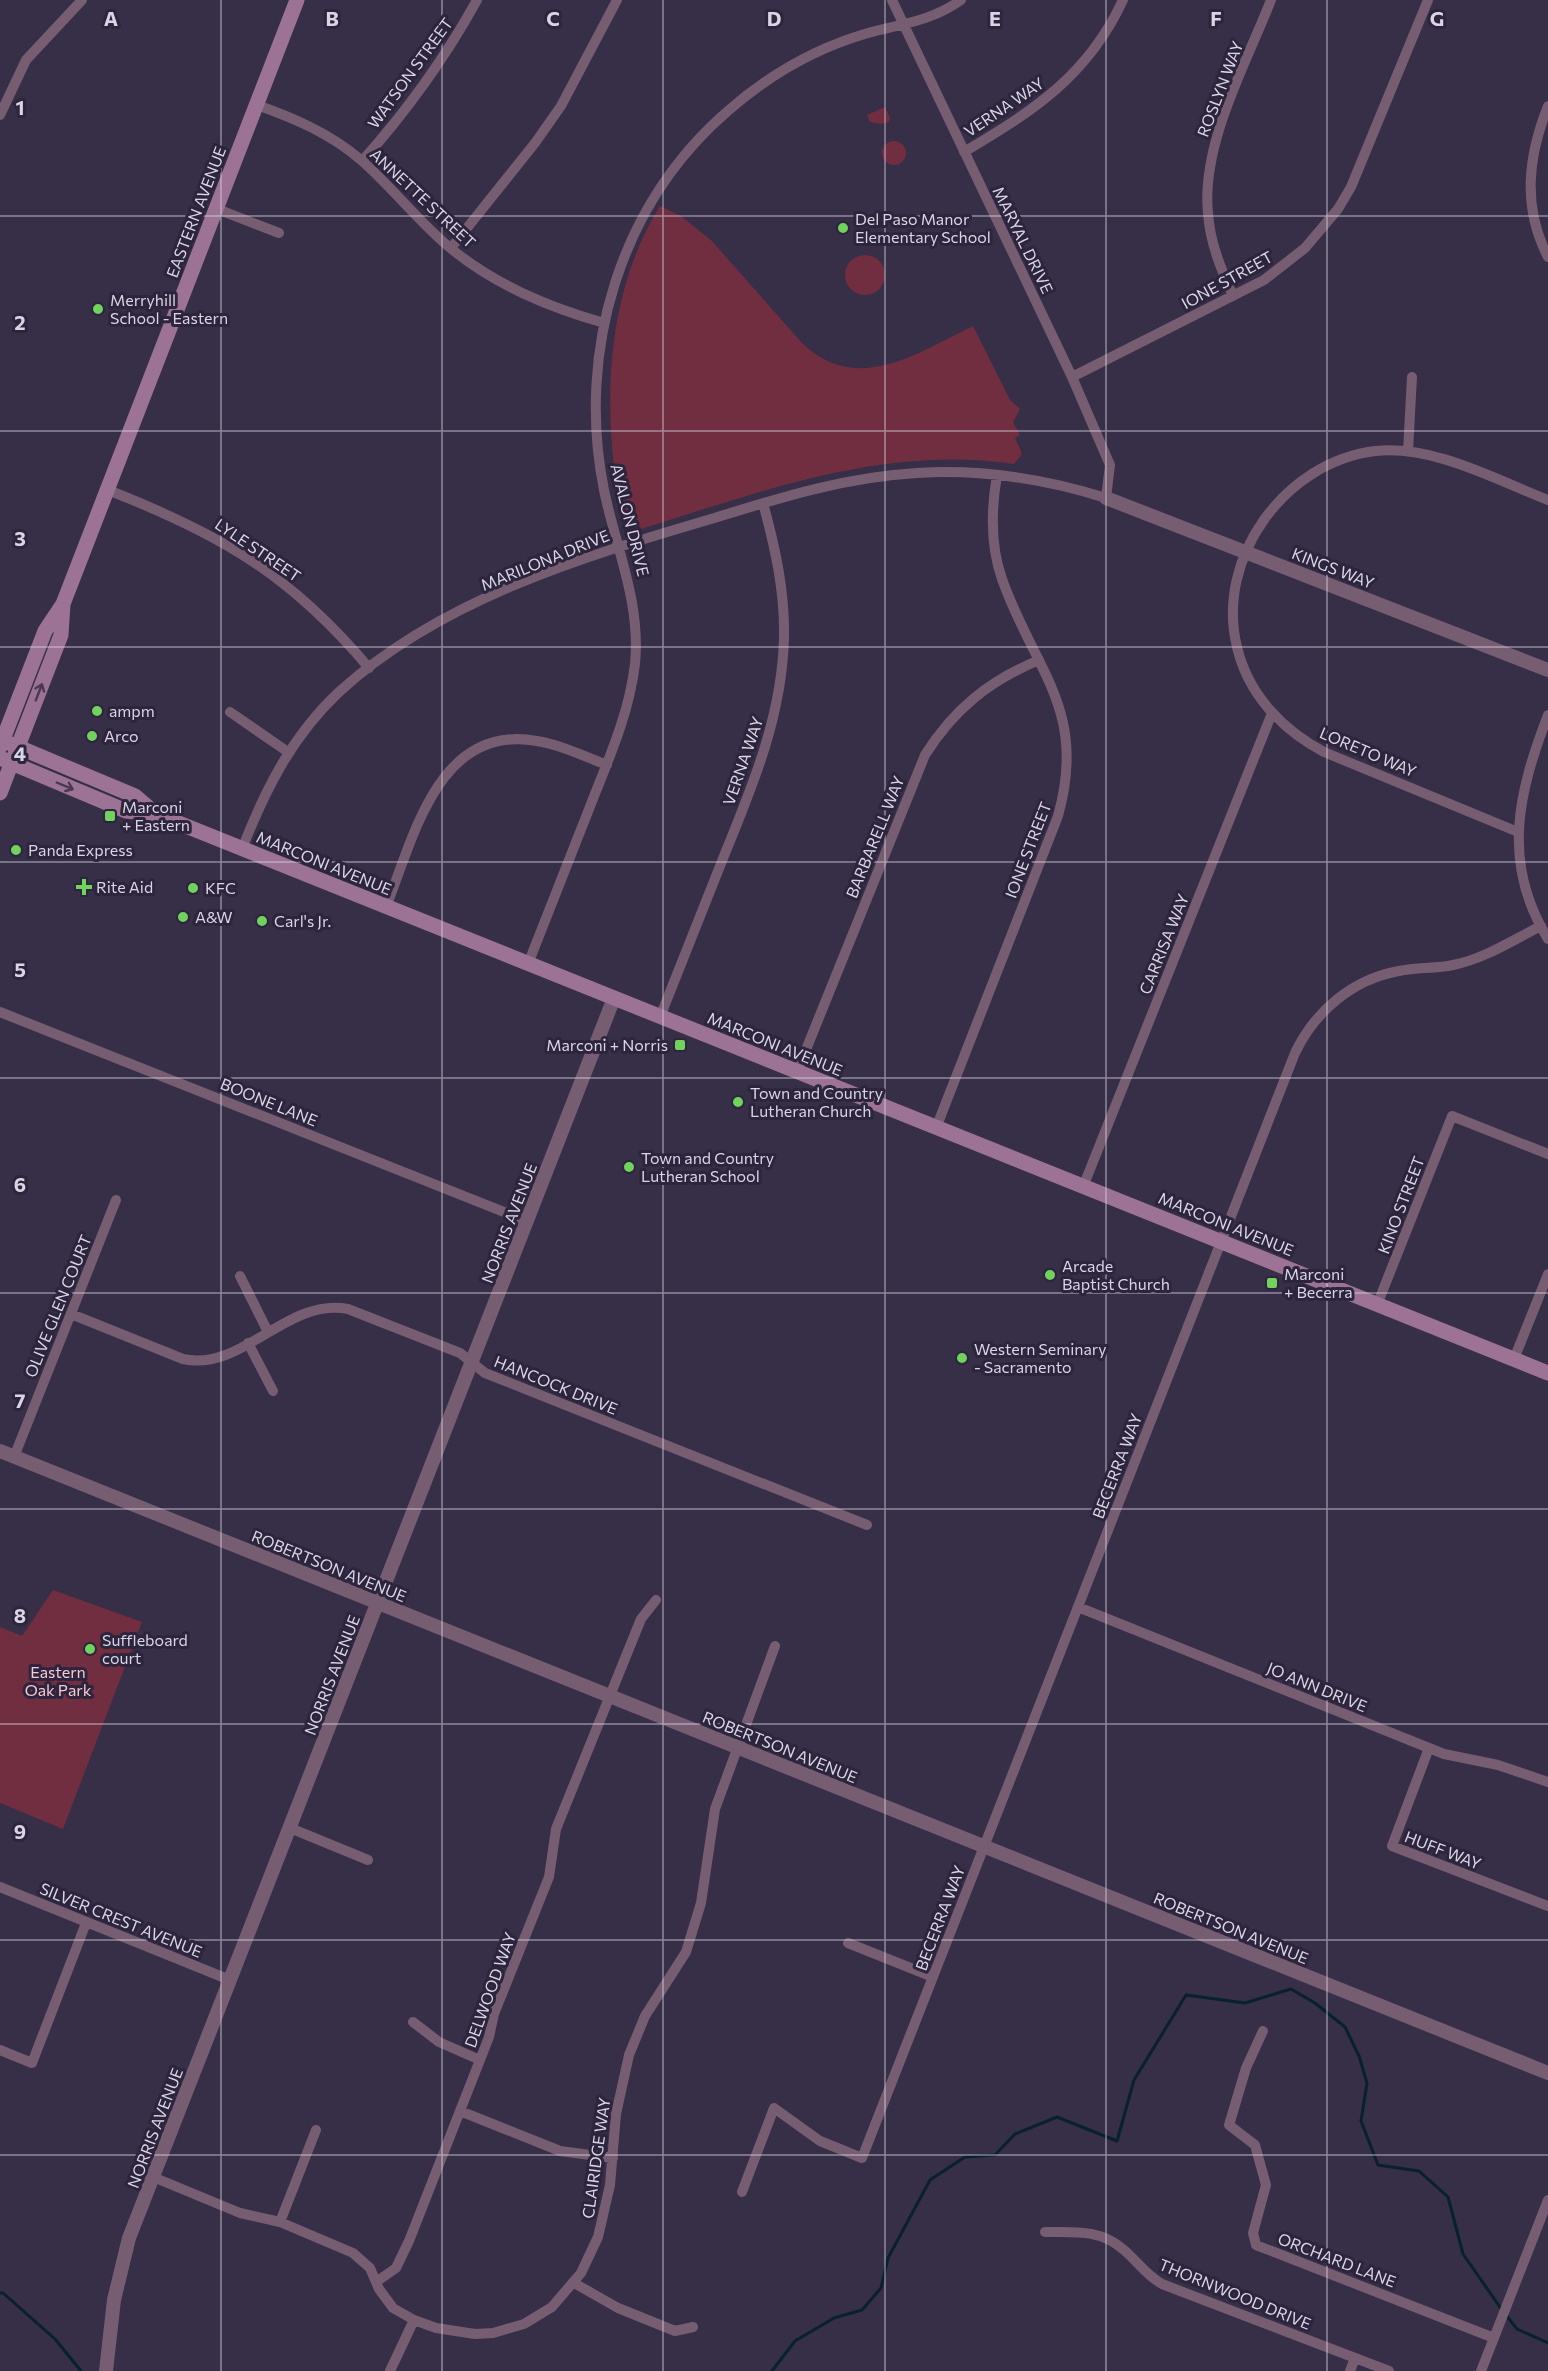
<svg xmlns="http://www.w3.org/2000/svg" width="1548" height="2371" font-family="Commissioner,sans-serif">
	<rect width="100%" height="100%" fill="#372e47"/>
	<path fill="#712e41" d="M885,107L890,118L889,122L882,124L870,122L867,115Z
		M882 153a12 12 0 1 1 24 0a12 12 0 1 1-24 0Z
		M660,206L681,216L712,241L802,343C857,396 917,353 973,326L1010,400L1020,409L1013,422L1020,435L1015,438L1022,454L1014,464C884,445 763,491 641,529H628C618,514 616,486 614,467C604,379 612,283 660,206Z
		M845 275a20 20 0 1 1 40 0a20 20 0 1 1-40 0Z
		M53,1590L142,1622L63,1829L0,1803V1627L22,1636Z"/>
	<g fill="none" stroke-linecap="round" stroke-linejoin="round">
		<path stroke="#08212f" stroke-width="3" d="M0,2293H3L55,2339L81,2371
			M1506,2315L1517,2329L1548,2343
			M772,2371L795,2341L834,2318L862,2310L881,2288L888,2258L930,2180L965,2157L995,2155L1015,2134L1057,2117L1117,2141L1134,2080L1186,1995L1245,2003L1291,1989L1315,2003L1345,2027L1359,2056L1367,2083L1361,2121L1378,2165L1419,2171L1448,2197L1463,2254L1502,2310"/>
		<path stroke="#775d72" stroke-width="10" d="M257,105C294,118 331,134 361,160C392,187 417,220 449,247C495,285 548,307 604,323
			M1548,106C1528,156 1522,207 1548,257
			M0,115L26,60L82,0
			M964,152C1033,111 1088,76 1123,0
			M362,161C407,111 445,58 477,0
			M217,209L279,233
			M451,248L535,143L561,106L617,0
			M1233,296C1221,269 1210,243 1208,213C1201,144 1246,64 1271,0
			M1072,377L1264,280L1305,248L1338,209L1351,187L1428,0
			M1408,451L1412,377
			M108,490C220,534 290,574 369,668
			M230,712L288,752
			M1548,715C1518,793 1501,863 1548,939
			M1518,832L1324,752C1282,730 1248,694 1237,647C1215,558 1285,462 1375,451C1434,445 1494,479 1548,500
			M242,849C265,790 292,736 339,692C441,599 582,557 711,519C779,498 845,477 917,473C981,469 1045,479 1106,498L1110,465L1072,377L892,0
			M386,907C414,837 438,723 537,741C561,745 584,756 607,765
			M528,964C549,911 570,858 591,804C609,758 629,714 635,664C641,602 616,549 604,490C576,351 620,203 729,110C769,75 816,48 868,33C901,24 932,21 961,0
			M0,1012L527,1221
			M660,1017C681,963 703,910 724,856C753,785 782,716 784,638C785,591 775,547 763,503
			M797,1072L925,755C954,709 989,681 1039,660
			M936,1128L1058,816C1088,709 1034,670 1002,579C990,545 991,510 997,475
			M1083,1187L1272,713
			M240,1276L268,1332
			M1377,1305L1452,1116L1548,1154
			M71,1314L183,1359C243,1372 287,1297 348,1309L460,1353L485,1373L867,1525
			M248,1343L273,1391
			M1514,1359L1548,1274
			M14,1457L116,1200
			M1078,1607L1444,1754L1498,1765L1548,1782
			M1429,1748L1392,1846L1548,1906
			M290,1828L368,1860
			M0,1887L230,1980
			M848,1943L933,1977
			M413,2022L439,2042L480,2060
			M1263,2031L1246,2068L1229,2125L1255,2145L1266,2185L1253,2233L1256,2245L1494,2338
			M0,2050L32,2063L86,1923
			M460,2111L560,2151L613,2158
			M153,2177L240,2213L280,2222L353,2253L370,2268L379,2289L393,2308L414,2320L436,2328L475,2334L493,2333L524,2324L552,2307L581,2273L598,2237L610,2185L616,2114L629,2055L645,2016L686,1952L701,1903L715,1809L775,1646
			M742,2192L774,2108L820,2141L862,2158L1295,1053C1315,1011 1353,979 1399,971C1417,967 1435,969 1453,965C1484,959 1513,940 1541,926
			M280,2222L316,2130
			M1045,2232C1074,2232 1101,2229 1124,2250C1138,2262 1146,2275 1162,2284L1389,2371
			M376,2282L396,2268L409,2241L489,2037L494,2014L549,1877L556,1829L641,1619L656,1600
			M574,2283L618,2308L675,2331L693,2327
			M390,2371L414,2320
			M1350,2371L1355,2358
			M1481,2371L1548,2200"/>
		<path stroke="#775d72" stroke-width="14" d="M1106,498L1548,670
			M0,1451L1548,2073
			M106,2371L114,2300L129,2238L614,998"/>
		<path stroke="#9c7394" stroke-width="15" d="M11,744L135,796L156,814
			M0,747L45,631L63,604L297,0
			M0,758L126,811L156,814L1548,1373
			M0,793L61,635L63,604"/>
	</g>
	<defs><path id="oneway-shaft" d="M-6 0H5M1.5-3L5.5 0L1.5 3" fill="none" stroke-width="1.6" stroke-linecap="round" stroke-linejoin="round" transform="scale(1.5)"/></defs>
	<g stroke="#493853">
		<use href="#oneway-shaft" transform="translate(39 692) rotate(-69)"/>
		<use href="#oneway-shaft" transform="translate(65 786) rotate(23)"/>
	</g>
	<path fill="none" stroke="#dad5e5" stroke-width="1.5" stroke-opacity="0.55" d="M221,0V2371M442,0V2371M663,0V2371M885,0V2371M1106,0V2371M1327,0V2371M0,216H1548M0,431H1548M0,647H1548M0,862H1548M0,1078H1548M0,1293H1548M0,1509H1548M0,1724H1548M0,1940H1548M0,2155H1548"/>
	<g fill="#71d25e" stroke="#2d243d" stroke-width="2">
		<circle cx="843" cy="228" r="6"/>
		<circle cx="98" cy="309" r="6"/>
		<circle cx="97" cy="711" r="6"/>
		<circle cx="92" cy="736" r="6"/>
		<rect x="104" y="810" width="12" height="12" rx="3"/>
		<circle cx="16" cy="850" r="6"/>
		<path d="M81 878h6v6h6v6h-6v6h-6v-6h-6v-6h6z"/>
		<circle cx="193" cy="888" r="6"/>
		<circle cx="183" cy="917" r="6"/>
		<circle cx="262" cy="921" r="6"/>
		<rect x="674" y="1039" width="12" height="12" rx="3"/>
		<circle cx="738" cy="1102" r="6"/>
		<circle cx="629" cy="1167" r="6"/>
		<circle cx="1050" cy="1275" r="6"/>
		<rect x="1266" y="1277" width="12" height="12" rx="3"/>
		<circle cx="962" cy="1358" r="6"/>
		<circle cx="90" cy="1649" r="6"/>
	</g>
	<g text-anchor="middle" stroke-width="6" stroke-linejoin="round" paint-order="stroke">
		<g font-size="16" fill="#dad5e5" stroke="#2d243d">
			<text transform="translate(410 73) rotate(-54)" y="6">WATSON STREET</text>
			<text transform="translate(1220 89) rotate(-69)" y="6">ROSLYN WAY</text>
			<text transform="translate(1004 107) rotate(-34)" y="6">VERNA WAY</text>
			<text transform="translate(423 198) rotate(43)" y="6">ANNETTE STREET</text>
			<text transform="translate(196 212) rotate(-69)" y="6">EASTERN AVENUE</text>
			<text transform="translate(1023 240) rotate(64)" y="6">MARYAL DRIVE</text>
			<text transform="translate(1227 280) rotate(-29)" y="6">IONE STREET</text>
			<text transform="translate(630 520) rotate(76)" y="6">AVALON DRIVE</text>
			<text transform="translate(258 550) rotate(34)" y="6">LYLE STREET</text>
			<text transform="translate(545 560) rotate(-22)" y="6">MARILONA DRIVE</text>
			<text transform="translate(1333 568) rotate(21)" y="6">KINGS WAY</text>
			<text transform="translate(1368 752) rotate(23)" y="6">LORETO WAY</text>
			<text transform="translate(743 761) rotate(-71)" y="6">VERNA WAY</text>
			<text transform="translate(875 837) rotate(-68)" y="6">BARBARELL WAY</text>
			<text transform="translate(1028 850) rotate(-69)" y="6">IONE STREET</text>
			<text transform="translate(324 863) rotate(22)" y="6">MARCONI AVENUE</text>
			<text transform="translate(1164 944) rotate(-68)" y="6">CARRISA WAY</text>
			<text transform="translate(775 1044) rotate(22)" y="6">MARCONI AVENUE</text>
			<text transform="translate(269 1102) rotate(22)" y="6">BOONE LANE</text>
			<text transform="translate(1401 1205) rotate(-69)" y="6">KINO STREET</text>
			<text transform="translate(509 1223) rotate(-69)" y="6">NORRIS AVENUE</text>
			<text transform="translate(1226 1224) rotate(22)" y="6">MARCONI AVENUE</text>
			<text transform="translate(58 1306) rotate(-68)" y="6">OLIVE GLEN COURT</text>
			<text transform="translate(556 1385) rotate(22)" y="6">HANCOCK DRIVE</text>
			<text transform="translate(1117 1466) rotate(-69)" y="6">BECERRA WAY</text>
			<text transform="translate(329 1566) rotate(22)" y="6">ROBERTSON AVENUE</text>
			<text transform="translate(332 1675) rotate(-69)" y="6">NORRIS AVENUE</text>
			<text transform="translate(1317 1687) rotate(22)" y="6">JO ANN DRIVE</text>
			<text transform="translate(780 1747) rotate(22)" y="6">ROBERTSON AVENUE</text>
			<text transform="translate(1443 1850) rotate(21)" y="6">HUFF WAY</text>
			<text transform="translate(940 1918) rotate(-69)" y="6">BECERRA WAY</text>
			<text transform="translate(121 1920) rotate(22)" y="6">SILVER CREST AVENUE</text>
			<text transform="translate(1231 1928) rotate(22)" y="6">ROBERTSON AVENUE</text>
			<text transform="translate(490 1990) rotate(-70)" y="6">DELWOOD WAY</text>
			<text transform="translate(155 2128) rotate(-69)" y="6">NORRIS AVENUE</text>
			<text transform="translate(596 2158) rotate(-82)" y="6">CLAIRIDGE WAY</text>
			<text transform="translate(1337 2260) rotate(21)" y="6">ORCHARD LANE</text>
			<text transform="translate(1235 2294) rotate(22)" y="6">THORNWOOD DRIVE</text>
		</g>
		<g font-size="16" fill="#dad5e5" stroke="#2d243d" text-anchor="start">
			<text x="855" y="225">Del Paso Manor<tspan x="855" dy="18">Elementary School</tspan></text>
			<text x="110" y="306">Merryhill<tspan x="110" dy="18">School - Eastern</tspan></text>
			<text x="109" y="717">ampm</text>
			<text x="104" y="742">Arco</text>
			<text x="122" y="813">Marconi<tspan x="122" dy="18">+ Eastern</tspan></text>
			<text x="28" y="856">Panda Express</text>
			<text x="96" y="893">Rite Aid</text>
			<text x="205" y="894">KFC</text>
			<text x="195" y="923">A&amp;W</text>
			<text x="274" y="927">Carl's Jr.</text>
			<text x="668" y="1051" text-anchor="end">Marconi + Norris</text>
			<text x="750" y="1099">Town and Country<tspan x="750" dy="18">Lutheran Church</tspan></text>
			<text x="641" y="1164">Town and Country<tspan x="641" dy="18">Lutheran School</tspan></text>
			<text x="1062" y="1272">Arcade<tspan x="1062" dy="18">Baptist Church</tspan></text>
			<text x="1284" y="1280">Marconi<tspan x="1284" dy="18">+ Becerra</tspan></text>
			<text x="974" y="1355">Western Seminary<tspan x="974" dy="18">- Sacramento</tspan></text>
			<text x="102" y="1646">Suffleboard<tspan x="102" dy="18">court</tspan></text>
		</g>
		<g font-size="16" fill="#f6c8d1" stroke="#2d243d">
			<text x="58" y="1678">Eastern<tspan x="58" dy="18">Oak Park</tspan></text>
		</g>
	</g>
	<g font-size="20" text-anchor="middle" font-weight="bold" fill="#dad5e5" stroke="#2d243d" stroke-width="6" stroke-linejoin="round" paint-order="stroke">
		<text x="111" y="26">A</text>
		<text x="332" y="26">B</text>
		<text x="553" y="26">C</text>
		<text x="774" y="26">D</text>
		<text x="995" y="26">E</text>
		<text x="1216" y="26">F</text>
		<text x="1437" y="26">G</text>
		<text x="20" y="115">1</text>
		<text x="20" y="330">2</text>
		<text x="20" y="546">3</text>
		<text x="20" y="761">4</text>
		<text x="20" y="977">5</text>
		<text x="20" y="1192">6</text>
		<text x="20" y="1408">7</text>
		<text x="20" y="1623">8</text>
		<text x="20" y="1839">9</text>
	</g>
</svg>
